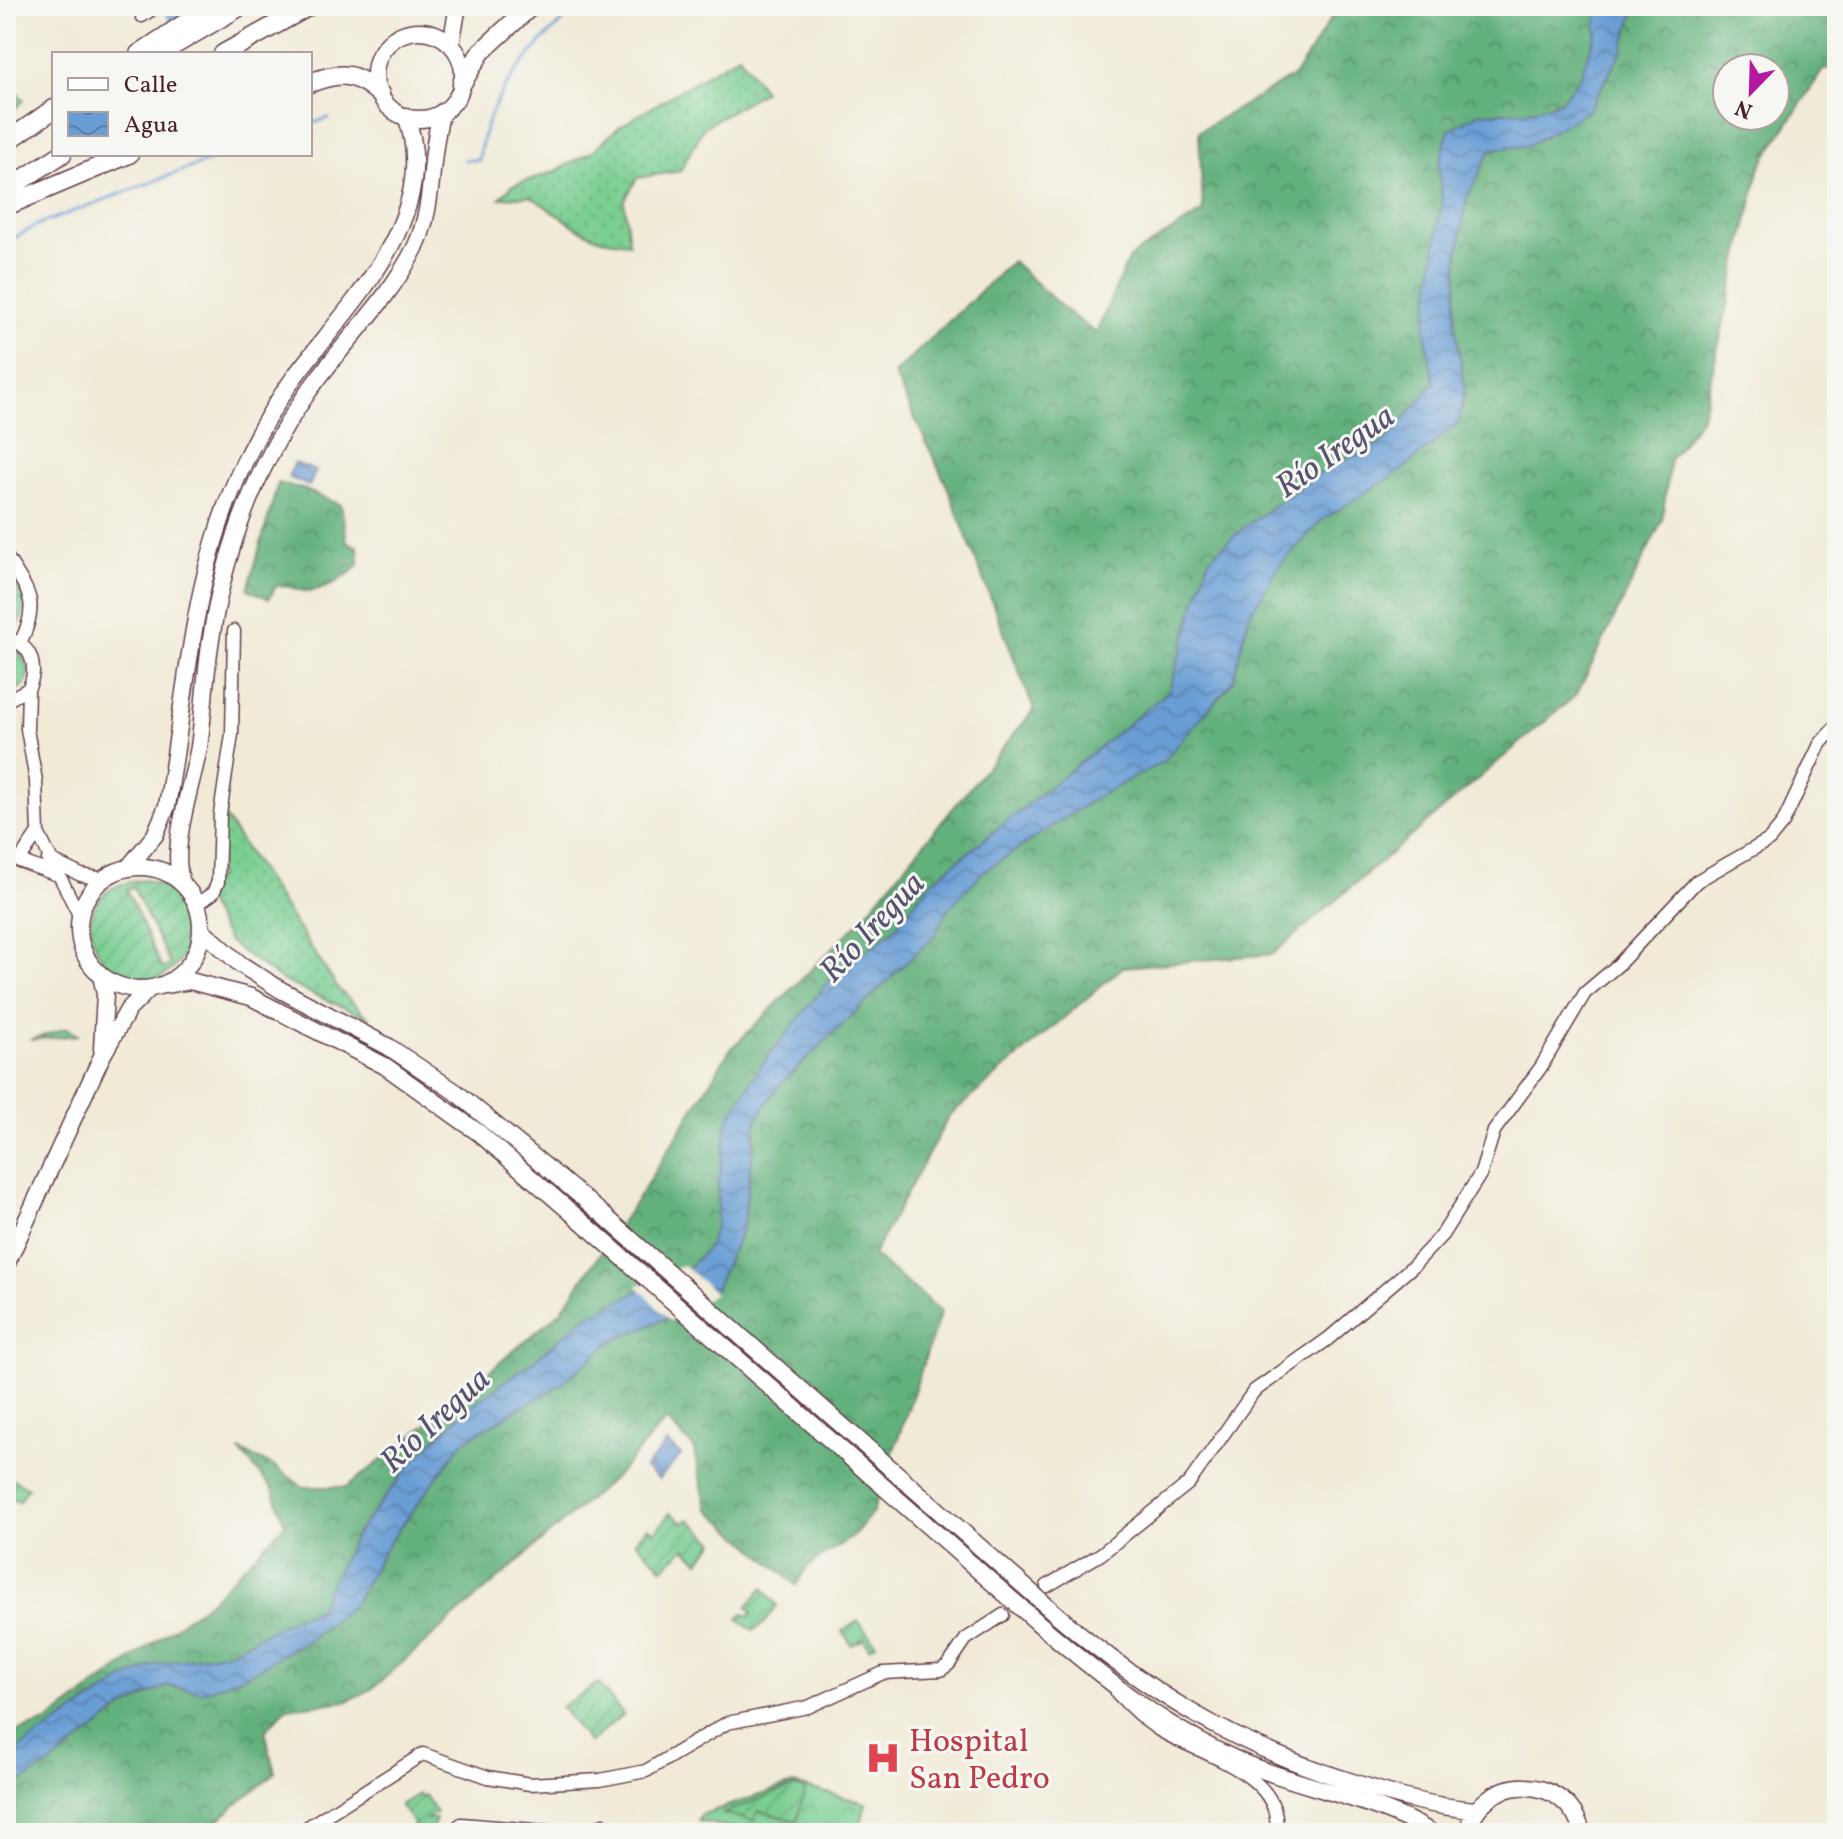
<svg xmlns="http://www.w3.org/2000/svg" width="1843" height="1839" font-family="Vollkorn,serif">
	<defs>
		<pattern id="grass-dots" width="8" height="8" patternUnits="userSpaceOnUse" patternTransform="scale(2)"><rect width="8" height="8" fill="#79ce91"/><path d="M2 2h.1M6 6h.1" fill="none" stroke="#6ab07d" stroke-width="1.8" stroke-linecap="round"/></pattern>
		<pattern id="forest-crowns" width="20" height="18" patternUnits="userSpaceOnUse" patternTransform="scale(2)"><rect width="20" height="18" fill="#62b17b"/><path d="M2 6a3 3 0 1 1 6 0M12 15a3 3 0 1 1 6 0" fill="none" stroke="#538f65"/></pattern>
		<pattern id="park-crowns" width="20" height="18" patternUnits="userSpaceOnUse" patternTransform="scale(2)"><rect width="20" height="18" fill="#79ce91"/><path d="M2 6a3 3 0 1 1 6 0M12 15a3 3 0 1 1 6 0" fill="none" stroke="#6ab07d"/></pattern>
		<pattern id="garden-furrows" width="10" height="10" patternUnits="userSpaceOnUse" patternTransform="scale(2)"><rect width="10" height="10" fill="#79ce91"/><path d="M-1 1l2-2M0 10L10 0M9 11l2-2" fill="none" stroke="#6ab07d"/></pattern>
		<pattern id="water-waves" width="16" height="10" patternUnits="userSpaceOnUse" patternTransform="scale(2)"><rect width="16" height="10" fill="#699ed5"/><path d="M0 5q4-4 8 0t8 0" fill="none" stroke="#5880ad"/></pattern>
	</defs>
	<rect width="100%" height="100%" fill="#f6f6f2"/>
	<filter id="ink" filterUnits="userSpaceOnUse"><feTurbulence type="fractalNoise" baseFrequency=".0125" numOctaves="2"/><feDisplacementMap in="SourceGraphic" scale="16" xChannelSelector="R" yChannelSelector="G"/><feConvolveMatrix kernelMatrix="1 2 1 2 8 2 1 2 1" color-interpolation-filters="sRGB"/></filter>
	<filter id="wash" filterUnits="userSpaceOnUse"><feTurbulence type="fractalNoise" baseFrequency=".006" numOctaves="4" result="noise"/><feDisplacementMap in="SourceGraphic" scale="32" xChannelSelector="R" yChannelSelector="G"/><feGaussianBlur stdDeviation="1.8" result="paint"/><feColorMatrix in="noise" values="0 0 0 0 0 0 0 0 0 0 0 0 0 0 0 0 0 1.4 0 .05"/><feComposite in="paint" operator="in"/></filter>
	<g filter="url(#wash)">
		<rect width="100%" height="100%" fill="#f1ead7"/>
		<path fill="url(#grass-dots)" stroke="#62765e" stroke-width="2" d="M739,55L764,91L704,127L680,171L637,178L624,201L629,243L601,239L579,229L530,196L500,198L513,185L554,172L592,152L619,127Z
			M6,646L20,652L29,671L25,684L6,697Z
			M224,816L339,990L370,1019L285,982L256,962L228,941L202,893L217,878Z"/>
		<path fill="url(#forest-crowns)" stroke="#566853" stroke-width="2" fill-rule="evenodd" d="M1339,6H1837V67L1823,70L1760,166L1702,416L1670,460L1662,521L1577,694L1273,954L1123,967L949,1116L873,1255L941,1311L873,1512L853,1536L807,1567L796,1585L707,1508L693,1447L666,1420L618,1474L372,1689L348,1701L287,1708L265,1731L275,1773L218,1820L190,1833H6V1735L47,1722L211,1600L285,1524L273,1489L239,1450L274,1466L303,1487H346L403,1444L561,1311L642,1192L730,1050L859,922L1034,710L947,486L894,374L1012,261L1064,309L1096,333L1129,258L1203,211L1199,131L1295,75ZM1727,68H1775V116H1727Z
			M278,483L303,489L341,505L347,542L358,547L359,564C348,577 325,590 307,591C296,591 291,584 276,586L269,599L248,589Z"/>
		<path fill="url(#park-crowns)" stroke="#62765e" stroke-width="2" d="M793,1784L866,1803L859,1833H739V1829L698,1821L700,1815Z"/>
		<path fill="url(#garden-furrows)" stroke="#62765e" stroke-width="2" fill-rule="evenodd" d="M6,80L24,100L6,118Z
			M6,565C19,585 35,613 12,631H6Z
			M146,880C184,890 206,930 177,964C116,1031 35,886 146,880ZM133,887L170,964L162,969L127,890Z
			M67,1028L78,1035L30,1040Z
			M6,1475L28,1488L19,1502L9,1497L6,1502Z
			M670,1513L684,1523L689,1519L715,1542L699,1561L685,1548L663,1568L635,1541L648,1527L655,1532Z
			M763,1588L777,1605L765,1623L753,1630L738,1619L743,1614L750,1616L752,1612L747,1607Z
			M858,1621L876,1644L869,1648L864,1639L852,1645L842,1631Z
			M598,1683L623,1714L589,1743L561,1707Z
			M794,1786L805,1789L797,1821L758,1811L755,1821L723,1813Z
			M418,1794L421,1798L425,1795L436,1813L426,1819H436C431,1837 417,1833 402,1833L415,1825L400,1805Z"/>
		<path fill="url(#water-waves)" stroke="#5a5e80" stroke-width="2" d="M1598,6H1636L1622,51L1588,111L1527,146L1491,149L1467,198L1458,256L1455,325L1465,389L1459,422L1402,470L1321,521L1280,565L1249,616L1233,681L1163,762L1097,797L983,872L948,909L935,935L777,1088L757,1118L743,1227L715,1289L667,1318L612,1341L560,1385L463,1442L384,1550L354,1604L310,1639L247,1675L202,1692L168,1686L150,1694L123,1708L52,1763L6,1791V1757L126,1678L158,1664L229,1652L296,1617L317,1611L356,1534L416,1458L463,1412L532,1362L585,1317L689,1267L708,1248L717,1221L718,1187L728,1120L760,1067L828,982L894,929L930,883L1169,691L1209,559L1243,528L1327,468L1386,441L1434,383L1425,332L1442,198L1438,167L1449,130L1480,113L1528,111L1560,102L1580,77L1596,34Z
			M295,463L316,471L309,486L288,477Z
			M667,1443L681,1455L659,1479L645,1468Z"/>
		<path fill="#f1ead7" d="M683,1265L715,1293L670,1321L637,1286Z"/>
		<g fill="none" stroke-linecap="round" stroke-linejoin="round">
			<path stroke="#699ed5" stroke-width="3" d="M310,124L329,118
				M465,160H479C486,93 532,50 578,6
				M6,243L37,225L227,154"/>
			<path stroke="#699ed5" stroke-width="12" d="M170,9L174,17"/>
		</g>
	</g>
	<g filter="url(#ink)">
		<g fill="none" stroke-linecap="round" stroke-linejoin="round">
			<g stroke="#633d45" stroke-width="15">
				<path id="minor" d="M142,16L157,6
					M6,556C28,591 41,602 20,643
					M6,639C32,642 39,669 28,689L6,701
					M28,689L27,729L36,781L38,833L80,917
					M38,833L19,861L55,874
					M48,859L81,875L103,879
					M196,905L213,893L218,882L220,814L232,734L234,631
					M1047,1586L1101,1554L1189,1483L1254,1391L1328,1339L1413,1266L1442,1235L1481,1173L1494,1131L1541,1067L1585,993L1618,965L1697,881L1769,840L1783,823L1820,744L1837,725
					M1117,1693C1130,1707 1142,1719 1159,1730C1198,1754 1285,1773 1276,1833
					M298,1833L423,1754L488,1777L530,1784L600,1780L646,1771L727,1723L808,1707L883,1673L941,1670L949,1664L966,1639L1003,1615
					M451,1833L461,1824L571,1833
					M591,1833L603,1824L615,1833"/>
			</g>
			<g stroke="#633d45" stroke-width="19">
				<path id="major" d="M375 75a44 44 0 1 1 88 0a44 44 0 1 1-88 0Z
					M451,44L458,6
					M79 928a61 61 0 1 1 122 0a61 61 0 1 1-122 0Z
					M128,868L155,835L167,806C187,690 192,573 243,465C257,434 275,404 295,376C349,304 443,216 406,116
					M182,883C169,847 192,786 199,747C204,711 205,674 211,639C224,552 254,471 304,398C339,346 386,305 415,248C436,204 428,156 442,112
					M201,929L240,964L281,990L389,1047L457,1093L600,1212
					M101,975L105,994L102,1049
					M164,985L190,981L251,997L385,1066L479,1133L587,1226
					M6,1265L102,1056L128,1010L149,989
					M1057,1615C1148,1692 1232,1744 1346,1780C1389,1794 1431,1807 1476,1810
					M1044,1628C1107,1681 1168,1731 1244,1763C1305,1789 1376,1798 1432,1833
					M1467,1833C1481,1771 1568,1772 1582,1833"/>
			</g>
			<g stroke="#633d45" stroke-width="21">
				<path id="highway" d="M139,54L211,6
					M159,54L241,6
					M223,54L309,6
					M310,83C340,71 355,72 380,94
					M462,83L481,52L531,6
					M6,142L54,109
					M6,190L62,154
					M6,206L129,154"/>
			</g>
			<use href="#minor" stroke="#fff" stroke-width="12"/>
			<use href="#major" stroke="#fff" stroke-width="16"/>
			<use href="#highway" stroke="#fff" stroke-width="18"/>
			<g stroke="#633d45" stroke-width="19" stroke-linecap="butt">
				<path id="major-bridge" d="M600,1212L1057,1615
					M587,1226L1044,1628"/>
			</g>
			<use href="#major-bridge" stroke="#fff" stroke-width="16"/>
		</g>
	</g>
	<defs>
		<g id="hospital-bare" transform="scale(2.76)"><path d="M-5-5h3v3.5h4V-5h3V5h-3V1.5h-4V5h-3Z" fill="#e0444e" stroke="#f6f6f2" stroke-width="2.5" paint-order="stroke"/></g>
	</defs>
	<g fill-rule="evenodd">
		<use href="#hospital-bare" x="883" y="1758"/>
	</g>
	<g text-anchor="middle" stroke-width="6" stroke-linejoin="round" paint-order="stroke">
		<g font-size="32" fill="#be3a42" stroke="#f6f6f2" text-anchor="start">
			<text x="909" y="1751">Hospital<tspan x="909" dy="37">San Pedro</tspan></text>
		</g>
		<g font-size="34" font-style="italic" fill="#56526f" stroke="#f6f6f2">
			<text transform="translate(1334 450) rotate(-35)" y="12">Río Iregua</text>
			<text transform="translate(871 926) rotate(-47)" y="12">Río Iregua</text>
			<text transform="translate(434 1419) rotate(-43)" y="12">Río Iregua</text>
		</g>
	</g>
	<rect width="1843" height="1839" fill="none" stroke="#f6f6f2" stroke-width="32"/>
	<rect x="52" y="52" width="260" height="104" fill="#f6f6f2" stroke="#b1a0a2" stroke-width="2"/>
	<rect x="68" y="78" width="40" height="12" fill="#ffffff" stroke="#b1a0a2" stroke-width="2"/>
	<text x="124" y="92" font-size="24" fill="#4a1f2b">Calle</text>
	<rect x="68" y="112" width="40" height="24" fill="url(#water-waves)" stroke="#b1a0a2" stroke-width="2"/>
	<text x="124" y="132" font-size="24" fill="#4a1f2b">Agua</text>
	<g transform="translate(1751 92) rotate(203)"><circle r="38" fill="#f6f6f2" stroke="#b1a0a2" stroke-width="2"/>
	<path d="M0-6L14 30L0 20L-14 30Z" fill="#b5179e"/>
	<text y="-12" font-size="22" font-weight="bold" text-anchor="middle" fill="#4a1f2b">N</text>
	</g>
</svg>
